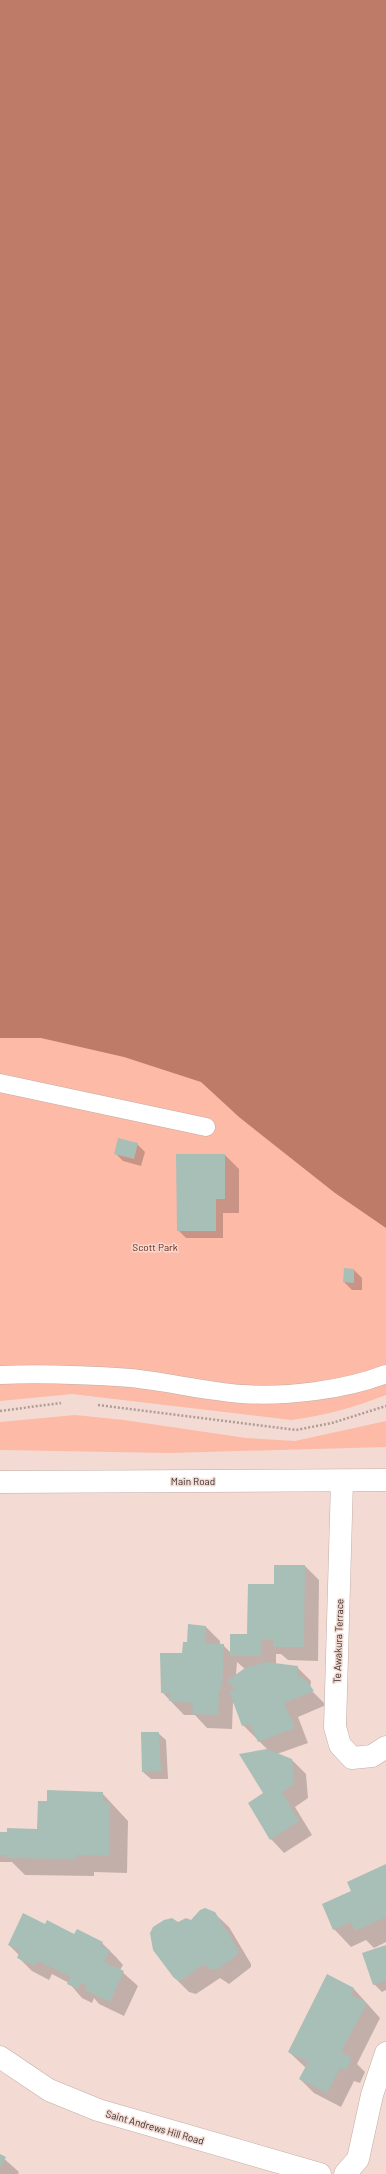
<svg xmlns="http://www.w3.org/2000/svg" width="386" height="2174" font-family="Barlow,sans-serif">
	<rect width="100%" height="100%" fill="#f3dbd4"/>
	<path fill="#fcbaa7" d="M0,0H386V1395C355,1407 324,1416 291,1420L72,1394L0,1401Z
		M75,1415L124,1420L246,1438L295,1441L386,1421V1447L169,1453L0,1450V1422Z"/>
	<path fill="#bd7b68" d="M0,0H386V1228L335,1193L239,1117L201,1082L124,1057L41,1038H0Z"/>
	<path fill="#0003" fill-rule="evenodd" d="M137,1144L145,1152L141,1166L123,1161L115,1153Z
		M225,1155L239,1169V1213H223V1238H186L178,1230Z
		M354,1270L362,1278V1290H352L344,1282Z
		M305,1566L319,1580L318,1661L288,1660L281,1654H276V1665L297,1667L311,1681L310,1689L326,1705L298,1717L308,1743L277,1754L292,1760L306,1774L308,1798L295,1807L312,1835L284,1853L271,1839L265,1794L268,1750L243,1725L235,1704L233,1703L232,1729L207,1728L195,1715H184L162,1692L188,1643L206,1627L220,1641V1645H223L231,1653L248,1635L275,1585ZM237,1662L245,1669L236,1675Z
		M158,1733L166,1740L168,1779H151L143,1772Z
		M102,1793L128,1821L127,1873L94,1872V1876L25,1875L12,1862H0V1833L38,1830L48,1802Z
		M386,1866V1942L374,1948L366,1940L351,1947L334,1929L353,1891Z
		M214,1913L229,1927L251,1964V1967L229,1984L220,1978L196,1994L189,1992L175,1978L154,1950L151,1937L154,1928L191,1921Z
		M45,1925L102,1943L116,1957L123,1965L120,1970L138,1986L124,2016L99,2004L94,1998L92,2003L82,1998L69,1983L52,1974L49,1980L32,1971L18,1957L19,1955L9,1945Z
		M386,1946V1990L382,1992L374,1984Z
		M327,1976L354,1989L380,2018L357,2064L365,2072L360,2083L354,2081L341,2107L314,2093L300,2079L306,2068L289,2052Z
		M0,2155L19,2172L18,2174H0Z"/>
	<path fill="#a7bfb7" d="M118,1138L138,1143L134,1159L114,1154Z
		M176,1154H225V1199H216V1231H177Z
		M344,1268L354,1269V1283L343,1282Z
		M274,1565H305L304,1647H273V1640H262V1656H230V1634H247L248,1584H274Z
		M188,1624L206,1626V1643L224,1644L222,1690H219L218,1715L192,1714L193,1703L169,1701L170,1693H161L160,1653H182L183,1642H187Z
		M266,1662L298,1666L297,1674L307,1681L314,1691L284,1703L295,1728L258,1742L250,1724L242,1726L229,1691L235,1689L227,1681L245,1668Z
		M141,1732H159L161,1771L142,1772Z
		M267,1749L292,1759L294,1784L282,1792L299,1821L270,1840L248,1803L263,1793L239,1754Z
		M47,1790L103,1792V1802L110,1803V1856L76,1855L77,1859L6,1858V1855H0V1832H7V1828L37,1829L38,1801H47Z
		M386,1864V1917L355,1931L351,1922L333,1930L322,1904L351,1891L347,1882Z
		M205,1908L215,1912L238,1949V1953L236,1956L218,1969L211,1970L206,1965H202L181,1981L178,1980L174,1978L153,1950L150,1933L153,1927L164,1920L172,1918L178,1922L186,1918L191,1920L200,1910Z
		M23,1913L45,1924L47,1920L74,1934L77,1929L103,1942L101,1946L110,1950L104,1962L124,1971L110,2002L84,1990L87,1985L81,1983L78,1989L67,1984L71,1977L38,1961L35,1966L17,1958L20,1951L8,1945Z
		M386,1945V1980L373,1985L362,1953Z
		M327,1974L354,1988L351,1995L367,2003L341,2052L352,2058L346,2070L340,2068L327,2093L299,2079L308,2062L288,2052Z
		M0,2154L6,2157L0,2167Z"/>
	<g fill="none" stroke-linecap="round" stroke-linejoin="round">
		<g stroke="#c3ada6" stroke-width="19">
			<path id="service" d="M0,1083L206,1127
				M0,1375C44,1373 87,1375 131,1378C168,1382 205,1391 242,1394C286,1397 345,1390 386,1374"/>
		</g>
		<g stroke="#c3ada6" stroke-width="23">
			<path id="minor" d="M342,1481L335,1727L340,1745L352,1758L372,1756L386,1747
				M345,2174L358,2159L372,2095L386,2053"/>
		</g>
		<g stroke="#c3ada6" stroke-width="23">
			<path id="tertiary" d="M0,2057L49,2090L98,2110L320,2174"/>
		</g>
		<g stroke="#c3ada6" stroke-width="23">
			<path id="secondary" d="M0,1482L386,1480"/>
		</g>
		<path stroke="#ae9c96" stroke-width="2.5" stroke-dasharray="2 2" stroke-linecap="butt" d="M98,1405L296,1430L332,1423L386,1406
			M0,1411L61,1403"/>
		<use href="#service" stroke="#fff" stroke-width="18"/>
		<use href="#minor" stroke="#fff" stroke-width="22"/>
		<use href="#tertiary" stroke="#fff" stroke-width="22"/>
		<use href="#secondary" stroke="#fff" stroke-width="22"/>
	</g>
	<g text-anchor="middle" stroke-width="3" stroke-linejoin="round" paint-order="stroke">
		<g font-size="10" fill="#671700" stroke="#f3dbd4">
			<text x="155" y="1251">Scott Park</text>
		</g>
		<g font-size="10" fill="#382f2c" stroke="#f3dbd4">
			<text x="193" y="1485">Main Road</text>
			<text transform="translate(338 1641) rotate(-88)" y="4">Te Awakura Terrace</text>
			<text transform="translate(155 2127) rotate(16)" y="4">Saint Andrews Hill Road</text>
		</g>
	</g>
</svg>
